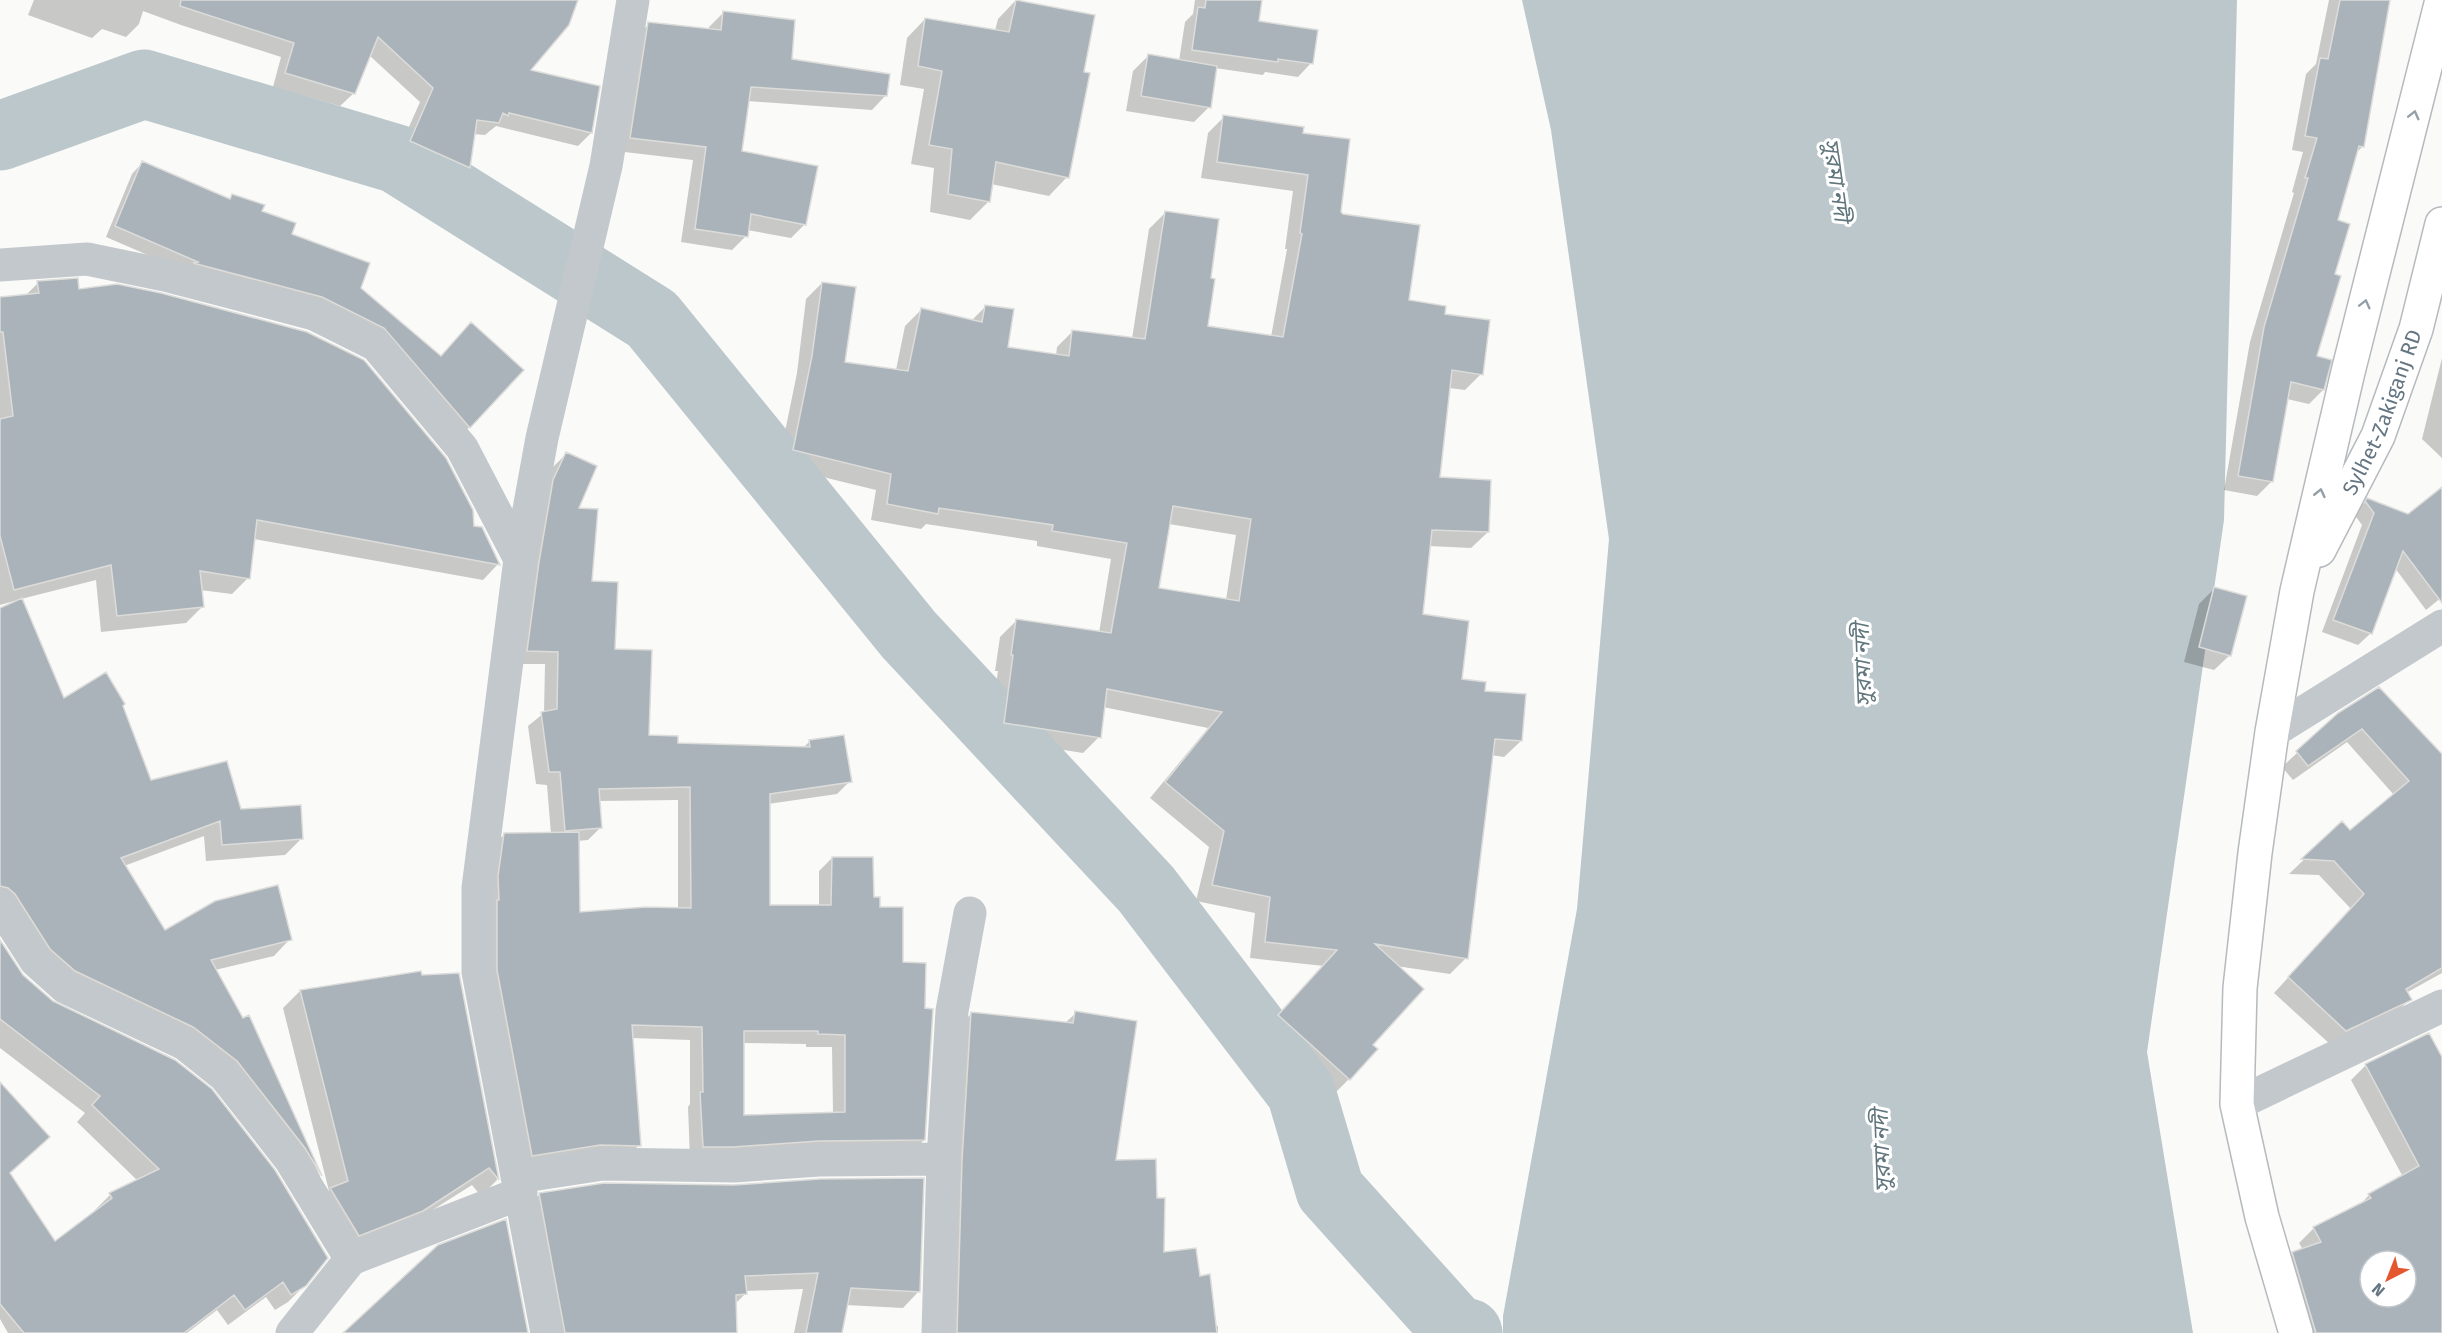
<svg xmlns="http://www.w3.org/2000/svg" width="2442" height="1333" font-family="'Fira Sans','Noto Sans Bengali',sans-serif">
	<rect width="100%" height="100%" fill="#fafaf8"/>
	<path fill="#bbc7cb" d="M1522,0H2237L2224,520L2147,1052L2193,1333H1503V1316L1577,909L1609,539L1551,130Z"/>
	<path fill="#0003" fill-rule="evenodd" d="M34,0H576L528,70L591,133L578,146L496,126L485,135L473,134L469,168L455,181L397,154L420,102L369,55L354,93L340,106L273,87L281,57L181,25L143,11L139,24L126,37L102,29L92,38L28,15Z
		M1016,0L1082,73L1067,177L1049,196L991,184L988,202L970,220L930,212L934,168L911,164L924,89L900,85L907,38L925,19L995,31L998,19Z
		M1195,0H1261L1258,22L1311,63L1298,77L1265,72L1263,75L1215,68L1209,107L1194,122L1126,111L1133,71L1148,56L1179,61L1185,22L1193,14Z
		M2329,0H2389L2362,147L2356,153L2336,221L2333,275L2315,357L2323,390L2309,404L2287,399L2272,481L2257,496L2224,490L2250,342L2294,193L2292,192L2303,152L2292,150L2306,74L2316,64Z
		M723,13L791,60L886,95L872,110L747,101L740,152L805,224L791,238L747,230L746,236L732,250L681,242L693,160L616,151L635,38L649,24L709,30V27Z
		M1224,117L1301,135L1340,212L1407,301L1443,315L1481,374L1465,390L1449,388L1438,478L1488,532L1471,548L1429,546L1421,615L1460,680L1483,692L1521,741L1504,757L1491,755L1466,958L1450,974L1396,966L1371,1045L1349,1079L1333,1095L1263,1032L1324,966L1250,958L1255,913L1196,901L1209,847L1150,798L1208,728L1103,707L1099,737L1083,753L988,738L998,671H995L1000,637L1016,621L1099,633L1111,559L1037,546V541L926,524L921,529L871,520L876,490L778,466L797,373L806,299L822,283L843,363L896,370L905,326L921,310L971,321L985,307L1006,349L1056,356L1057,347L1073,331L1132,339L1149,229L1165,213L1209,279L1206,328L1271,337L1287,249H1285L1293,191L1201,178L1208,133ZM1169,524L1236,535L1226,600L1157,590Z
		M142,163L228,200L232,196L261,212L359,289L440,357L522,370L459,438L374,338L187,272L106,237L132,174Z
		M38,283L78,291L473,527L481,529L499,563L483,580L254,539L248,578L232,594L200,590L202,607L186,623L101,632L96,580L21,599L64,700L121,706L150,782L240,811L301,839L285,855L206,861L204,836L124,866L164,932L290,939L274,956L215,970L242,1020L248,1017L320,1176L305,1191L221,1077L59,987L0,912V609L15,603L14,601L0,605V298L25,296Z
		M2442,358V458L2422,439Z
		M566,454L590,582L614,651L648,736L677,744L802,749L809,742L850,781L837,794L768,804L769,906L819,907V871L832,858L872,898L902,964L924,1140L911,1153L690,1159L688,1107L690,1104V1040L631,1038L639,1145L626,1158L519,1168L484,984L491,847L505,834H551L547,785L536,784L528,726L544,713L545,664H515L553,467ZM678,800V909L578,913L577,841L588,840L601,827L598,801ZM742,1043L806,1044V1047H832L833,1114L743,1117Z
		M2442,489V597L2426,610L2395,568L2371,633L2358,645L2322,632L2362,525L2354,514L2355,512L2367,500L2409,516Z
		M2215,588L2230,655L2214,670L2184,662L2199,604Z
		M2339,714L2442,755V973L2406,993L2410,999L2395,1014L2331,1045L2274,993L2351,909L2319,875L2289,874L2342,823L2350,832L2394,795L2347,742L2293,780L2282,767Z
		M0,942L19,972L305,1285L288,1302L275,1310L266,1297L228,1325L217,1310L187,1333H8L0,1319V1084L8,1174L55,1243L95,1213L94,1211L110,1195L138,1181L77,1122L85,1113L0,1048Z
		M420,973L421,977L458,974L497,1180L481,1196L472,1185L404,1228L341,1252L313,1206L329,1191L283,1008L300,991Z
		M1076,1013L1114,1162L1156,1199L1163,1254L1198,1277L1215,1326H1218V1333H943L955,1030L971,1014L1065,1023Z
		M2442,1060V1333H2297L2278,1268L2293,1253L2303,1250L2299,1243L2314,1228L2359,1206L2369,1195L2403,1177L2351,1080L2366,1065ZM2370,1261H2406V1297H2370Z
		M540,1194L919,1291L903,1308L846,1305L841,1333H794L803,1289L745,1291V1294L735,1304L736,1333H555L524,1210Z"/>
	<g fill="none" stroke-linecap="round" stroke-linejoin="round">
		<path stroke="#bbc7cb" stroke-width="69" d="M0,136L144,84L397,159L652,319L909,635L1146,889L1301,1092L1330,1190L1456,1330L1468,1333"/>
	</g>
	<path fill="#aab3b9" stroke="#dcdcda" stroke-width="1.5" fill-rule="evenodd" d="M181,0H578L569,25L531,70L600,86L592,133L509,113L508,116L503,113L499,123L477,120L470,168L410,141L433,88L378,37L355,94L285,73L294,43L180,6Z
		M1016,0L1095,15L1084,72L1090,73L1069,178L996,162L990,202L948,194L952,149L929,145L942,71L918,66L925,18L1009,32Z
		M1206,0H1262L1259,21L1318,30L1313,64L1278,59V62L1192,50L1198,7L1205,8Z
		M2340,0H2390L2364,147L2359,146L2338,220L2350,224L2335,274L2341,276L2317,356L2332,360L2324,390L2291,382L2273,482L2238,476L2264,327L2308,178H2305L2317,138L2305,136L2320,58L2328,59Z
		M723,11L795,20L792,59L890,74L887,96L751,87L742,151L818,166L806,225L751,214L748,237L695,229L706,147L630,138L648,22L721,30Z
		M1148,54L1217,66L1211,108L1141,96Z
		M1223,115L1304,127L1303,133L1350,139L1341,212L1343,214L1420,225L1409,300L1446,306L1445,314L1490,320L1483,375L1452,370L1440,477L1491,480L1489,532L1432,530L1423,614L1469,621L1462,679L1486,682L1485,691L1526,694L1522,741L1495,739L1468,959L1375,944L1424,989L1373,1045L1378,1049L1350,1080L1278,1015L1337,950L1265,942L1270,897L1212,885L1224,831L1165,782L1222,712L1107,689L1101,738L1004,723L1013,655H1011L1016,619L1111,633L1127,543L1052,531L1053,525L939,508L938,514L887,504L891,474L793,450L812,356L822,282L856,287L845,362L908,371L921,308L982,322L985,305L1014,309L1008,347L1069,356L1072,330L1145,339L1165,211L1219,219L1211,278L1215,279L1208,326L1283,337L1302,234L1300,233L1308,175L1217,162ZM1173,506L1251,519L1239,601L1159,588Z
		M142,161L230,199L232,194L265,205L262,211L296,223L292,234L370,263L361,288L441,356L471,322L524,370L470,428L384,328L322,297L193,263L198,262L115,226Z
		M78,278L79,289L117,284L161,293L307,332L364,360L446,458L473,510L474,526L482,527L500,565L257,520L250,579L200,571L204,607L117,616L111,565L14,590L0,536V419L13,416L3,332H0V297L39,293L37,281Z
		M566,452L597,466L579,508L598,509L592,581L618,582L615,649L652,650L649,735L678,736V743L810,747L809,740L844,735L852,782L770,794V905H831L832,857H873L874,897H880V907H903V962L926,963L925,1008L933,1009L925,1140L819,1141L733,1147H703L700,1092H703L702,1027L632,1025L641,1146L600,1145L532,1156L497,970V900H499L498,876L504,833L579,832L580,912L646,907L691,908L690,787L599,789L602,828L565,831L560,772H549L541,712L557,709L558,652L527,651L539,562L553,480ZM744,1031H818V1034L845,1035V1112L744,1115Z
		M2442,487V603L2403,551L2372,634L2333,620L2374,513L2365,501L2367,498L2408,514Z
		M2214,587L2247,596L2231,656L2199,647Z
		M22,598L64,698L106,672L125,704L123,706L151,780L227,761L241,809L301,805L303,839L222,845L220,821L121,858L165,930L215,901L278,885L292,940L211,960L243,1018L249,1015L322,1176L305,1148L237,1061L193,1027L75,971L50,949L15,894L8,888L0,886V608Z
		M2379,687L2442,754V968L2406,989L2412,1000L2346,1031L2288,977L2364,894L2334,861L2301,859L2342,821L2350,830L2409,781L2362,729L2308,766L2296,751L2338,713Z
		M0,940L23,975L53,1001L175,1060L212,1089L275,1170L328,1258L306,1286L291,1295L283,1282L245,1310L234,1295L184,1333H24L0,1304V1082L50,1137L10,1173L55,1241L112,1198L109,1193L159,1169L92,1105L100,1096L0,1019Z
		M421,971L422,975L459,973L499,1180L489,1168L423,1211L359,1236L330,1188L348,1181L300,990Z
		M1075,1011L1137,1021L1116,1160L1156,1159L1157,1198H1165L1164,1252L1196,1248L1200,1276L1210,1274L1217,1333H957L962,1160L971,1012L1073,1023Z
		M2429,1033L2442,1057V1333H2316L2292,1252L2321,1242L2313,1227L2371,1198L2368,1194L2419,1166L2365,1064ZM2370,1261H2406V1297H2370Z
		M924,1178L920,1292L851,1288L842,1333H806L818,1273L745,1276L747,1294L736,1295L737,1333H565L539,1193L604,1183L734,1185L820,1179Z
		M506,1219L528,1333H343L438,1245Z"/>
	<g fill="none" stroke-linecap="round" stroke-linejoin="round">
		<g stroke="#b5babe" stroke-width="36">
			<g id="major">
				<path id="s1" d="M2319,550L2378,436L2416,329L2442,224"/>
				<path d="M2296,1333L2262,1217L2237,1104L2240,988L2255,853L2272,732L2297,591L2348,372L2442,0"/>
			</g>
		</g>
		<path stroke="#c3c8cc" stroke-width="33" d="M0,265L87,259L165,275L314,314L376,345L462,448L520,559
			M2272,732L2442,626
			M0,905L36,961L65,987L185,1044L225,1076L290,1159L351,1259L521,1193
			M2237,1104L2442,1006
			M518,1177L603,1164L734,1166L819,1160L943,1159
			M292,1333L351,1259
			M547,1333L478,972V888L520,559L542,438L606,166L633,0
			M938,1333L943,1159L952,1011L970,913"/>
		<use href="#major" stroke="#fff" stroke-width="33"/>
	</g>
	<defs><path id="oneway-chevron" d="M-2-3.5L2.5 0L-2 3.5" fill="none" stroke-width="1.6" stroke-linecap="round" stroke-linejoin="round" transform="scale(1.5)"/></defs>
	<g stroke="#939fa8">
		<use href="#oneway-chevron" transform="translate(2414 115) rotate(-76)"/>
		<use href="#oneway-chevron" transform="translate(2365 304) rotate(-76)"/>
		<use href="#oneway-chevron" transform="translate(2320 493) rotate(-77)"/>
	</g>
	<g text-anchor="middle" stroke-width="6" stroke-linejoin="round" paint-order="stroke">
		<g font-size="21" fill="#657683" stroke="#fff">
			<text dy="7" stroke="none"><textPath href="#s1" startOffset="152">Sylhet-Zakiganj RD</textPath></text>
		</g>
		<g font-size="22" font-style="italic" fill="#60757c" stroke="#fff">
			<text transform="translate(1837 180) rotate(82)" y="8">সুরমা নদী</text>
			<text transform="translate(1862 665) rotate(-92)" y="8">সুরমা নদী</text>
			<text transform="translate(1881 1151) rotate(-92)" y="8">সুরমা নদী</text>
		</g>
	</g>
	<g transform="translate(2388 1279) rotate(222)"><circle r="28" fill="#ffffff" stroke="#c1c8cd" stroke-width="1.5"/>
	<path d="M0-4.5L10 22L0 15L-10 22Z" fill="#e4572e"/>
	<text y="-9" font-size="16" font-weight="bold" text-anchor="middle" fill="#657683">N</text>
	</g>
</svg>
